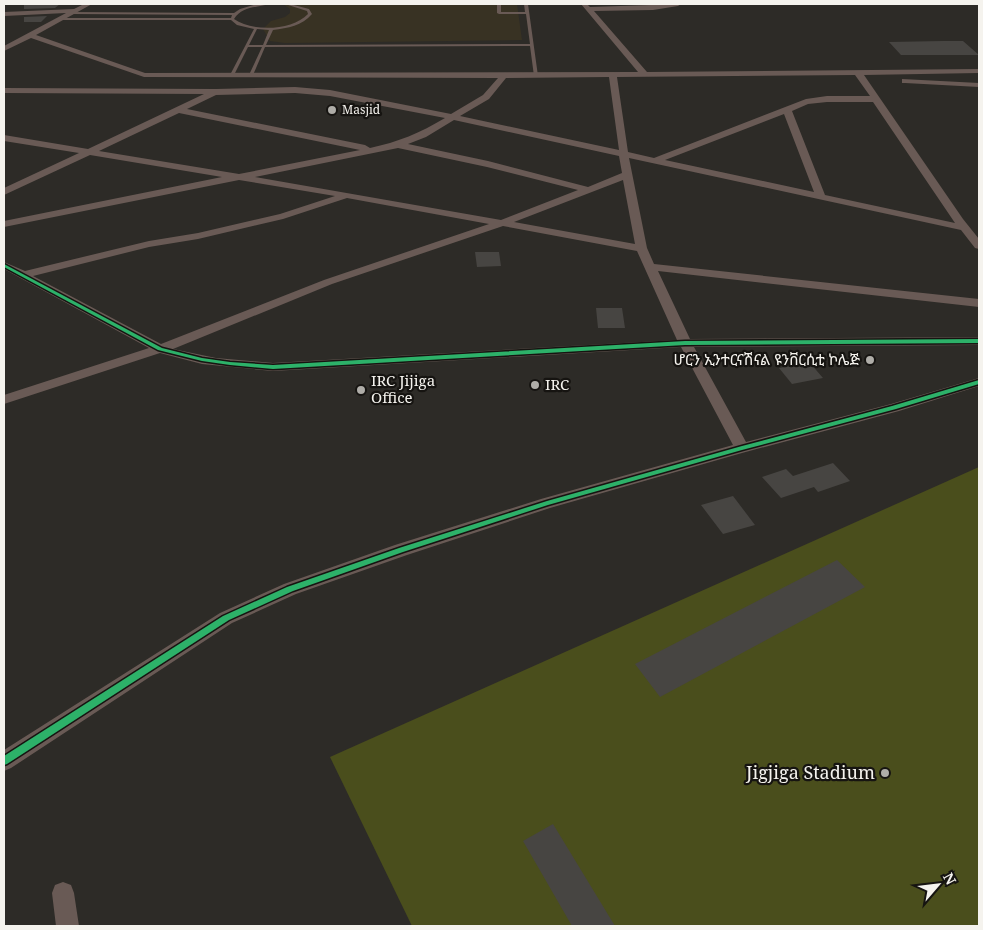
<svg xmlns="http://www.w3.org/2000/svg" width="983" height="930" font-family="'Noto Serif','Noto Sans Ethiopic',serif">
	<rect width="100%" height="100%" fill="#2d2b27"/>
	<path fill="#383223" d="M283,4H517L522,40L285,43L270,41L263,29L271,21L285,17L290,13V9Z"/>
	<path fill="#4a4e1c" d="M979,467V926H412L330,757Z"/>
	<path fill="#474542" d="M24,4H60L55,8L24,9Z
		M47,16L41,22H24V17Z
		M943,41H963L979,55H901L889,42Z
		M475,252H499L501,266L477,267Z
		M596,308H622L625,328H598Z
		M810,363L823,378L792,384L779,368Z
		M833,463L850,481L818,492L814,487L781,498L762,477L786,469L793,476Z
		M733,496L755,525L723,534L701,505Z
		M837,560L865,587L660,697L635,664Z
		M553,824L615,926H572L523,841Z"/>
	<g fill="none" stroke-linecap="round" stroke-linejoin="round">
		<path fill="#695a55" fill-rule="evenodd" d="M257,4H269C256,8 242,6 234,19C252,32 292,31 308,14L307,11L285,4H290L309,9L312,14C302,26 288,28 273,30L266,45L530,44L526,14H499L497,13V4H501V12H525L524,4H528L538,76L536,77L534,76L530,46L265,47L253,75L251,76L249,75L262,47H248L234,75L232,76L230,75L254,29L237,25L231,20H60L58,19L60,18H231L232,15L71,14L69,13L71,12L234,13L240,9ZM257,29L269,30L263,45H249Z"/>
		<path fill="#695a55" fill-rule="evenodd" d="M84,4H92L36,35L145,73L638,72L581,4H587L590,7L681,4L678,6L653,10L594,11L647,72L979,69V73L864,75L963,219L979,239V249L975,248L961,230L629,158L647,248L654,264L979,299V307L658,271L690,339L979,337V345L694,347L746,442L891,404L979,378V386L899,411L742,453L550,508L407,555L296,594L232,623L11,768L4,771V750L220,613L284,584L395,545L541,499L733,445L681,347L273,371L202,364L160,353L4,404V395L149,348L4,269V262L25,271L149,241L198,233L280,214L335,196L239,180L4,227V221L222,177L90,155L4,195V188L79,153L4,141V135L88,149L204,94L4,93V88L216,89L295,87L330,90L451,114L483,95L498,78L144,77L31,38L4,51V46L66,13L4,16V12L74,9ZM855,75L870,96H827L806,99L654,158L628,152L617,77ZM609,77L619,150L460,116L489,99L506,78ZM295,93L330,96L445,118C420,133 398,142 370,148L365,145L187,109L216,95ZM827,102H873L955,223L825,195L792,111L808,104ZM179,113L360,150L239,174L99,151ZM784,114L814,192L665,160ZM454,120L619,156L622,173L588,187L488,161L408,144L426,137ZM398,148L487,167L578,190L501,220L255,177ZM623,180L635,244L514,222ZM347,198L489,224L324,280L161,344L33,276L149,247L198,239L283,219ZM503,226L637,251L677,340L273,363L216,358L173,349L332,284Z
			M902,79L979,83V87L905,83H902Z
			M63,882L71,885L74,893L79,926H56L52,893L55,885Z"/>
		<g stroke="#161411" stroke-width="3">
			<path id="cycleway" d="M4,264L162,348L202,358L230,362L273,365L685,341L979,339V343L685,345L273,369L230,365L202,361L158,350L4,267Z
				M979,380V384L896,409L742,450L548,505L403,552L293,591L229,620L7,764L4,765V756L223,616L287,587L399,548L547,501L742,446L892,406Z"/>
		</g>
		<use href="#cycleway" fill="#2db169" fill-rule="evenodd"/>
	</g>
	<g fill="#afada8" stroke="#161411" stroke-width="2">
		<circle cx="332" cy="110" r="5"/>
		<circle cx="870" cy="360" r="5"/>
		<circle cx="535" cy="385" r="5"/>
		<circle cx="361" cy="390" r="5"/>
		<circle cx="885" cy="773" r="5"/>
	</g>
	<g text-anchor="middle" stroke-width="4.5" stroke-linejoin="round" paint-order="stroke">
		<g font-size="12" fill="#f5f3ee" stroke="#161411" text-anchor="start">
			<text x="342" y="114">Masjid</text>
		</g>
		<g font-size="15" fill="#f5f3ee" stroke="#161411" text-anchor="start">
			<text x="860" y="365" text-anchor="end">ሆርን ኢንተርናሽናል ዩንቨርሲቲ ኮሌጅ</text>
			<text x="371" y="386">IRC Jijiga<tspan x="371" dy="17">Office</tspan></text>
			<text x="545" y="390">IRC</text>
		</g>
		<g font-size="18" fill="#f5f3ee" stroke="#161411" text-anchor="end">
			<text x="875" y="779">Jigjiga Stadium</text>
		</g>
	</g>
	<rect width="983" height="930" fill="none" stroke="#f5f3ee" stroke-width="10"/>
	<g transform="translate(938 885) rotate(62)" stroke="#161411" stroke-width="4" paint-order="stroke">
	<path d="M0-4L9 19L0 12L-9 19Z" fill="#f5f3ee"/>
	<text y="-8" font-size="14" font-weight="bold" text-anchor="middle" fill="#f5f3ee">N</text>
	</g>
</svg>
